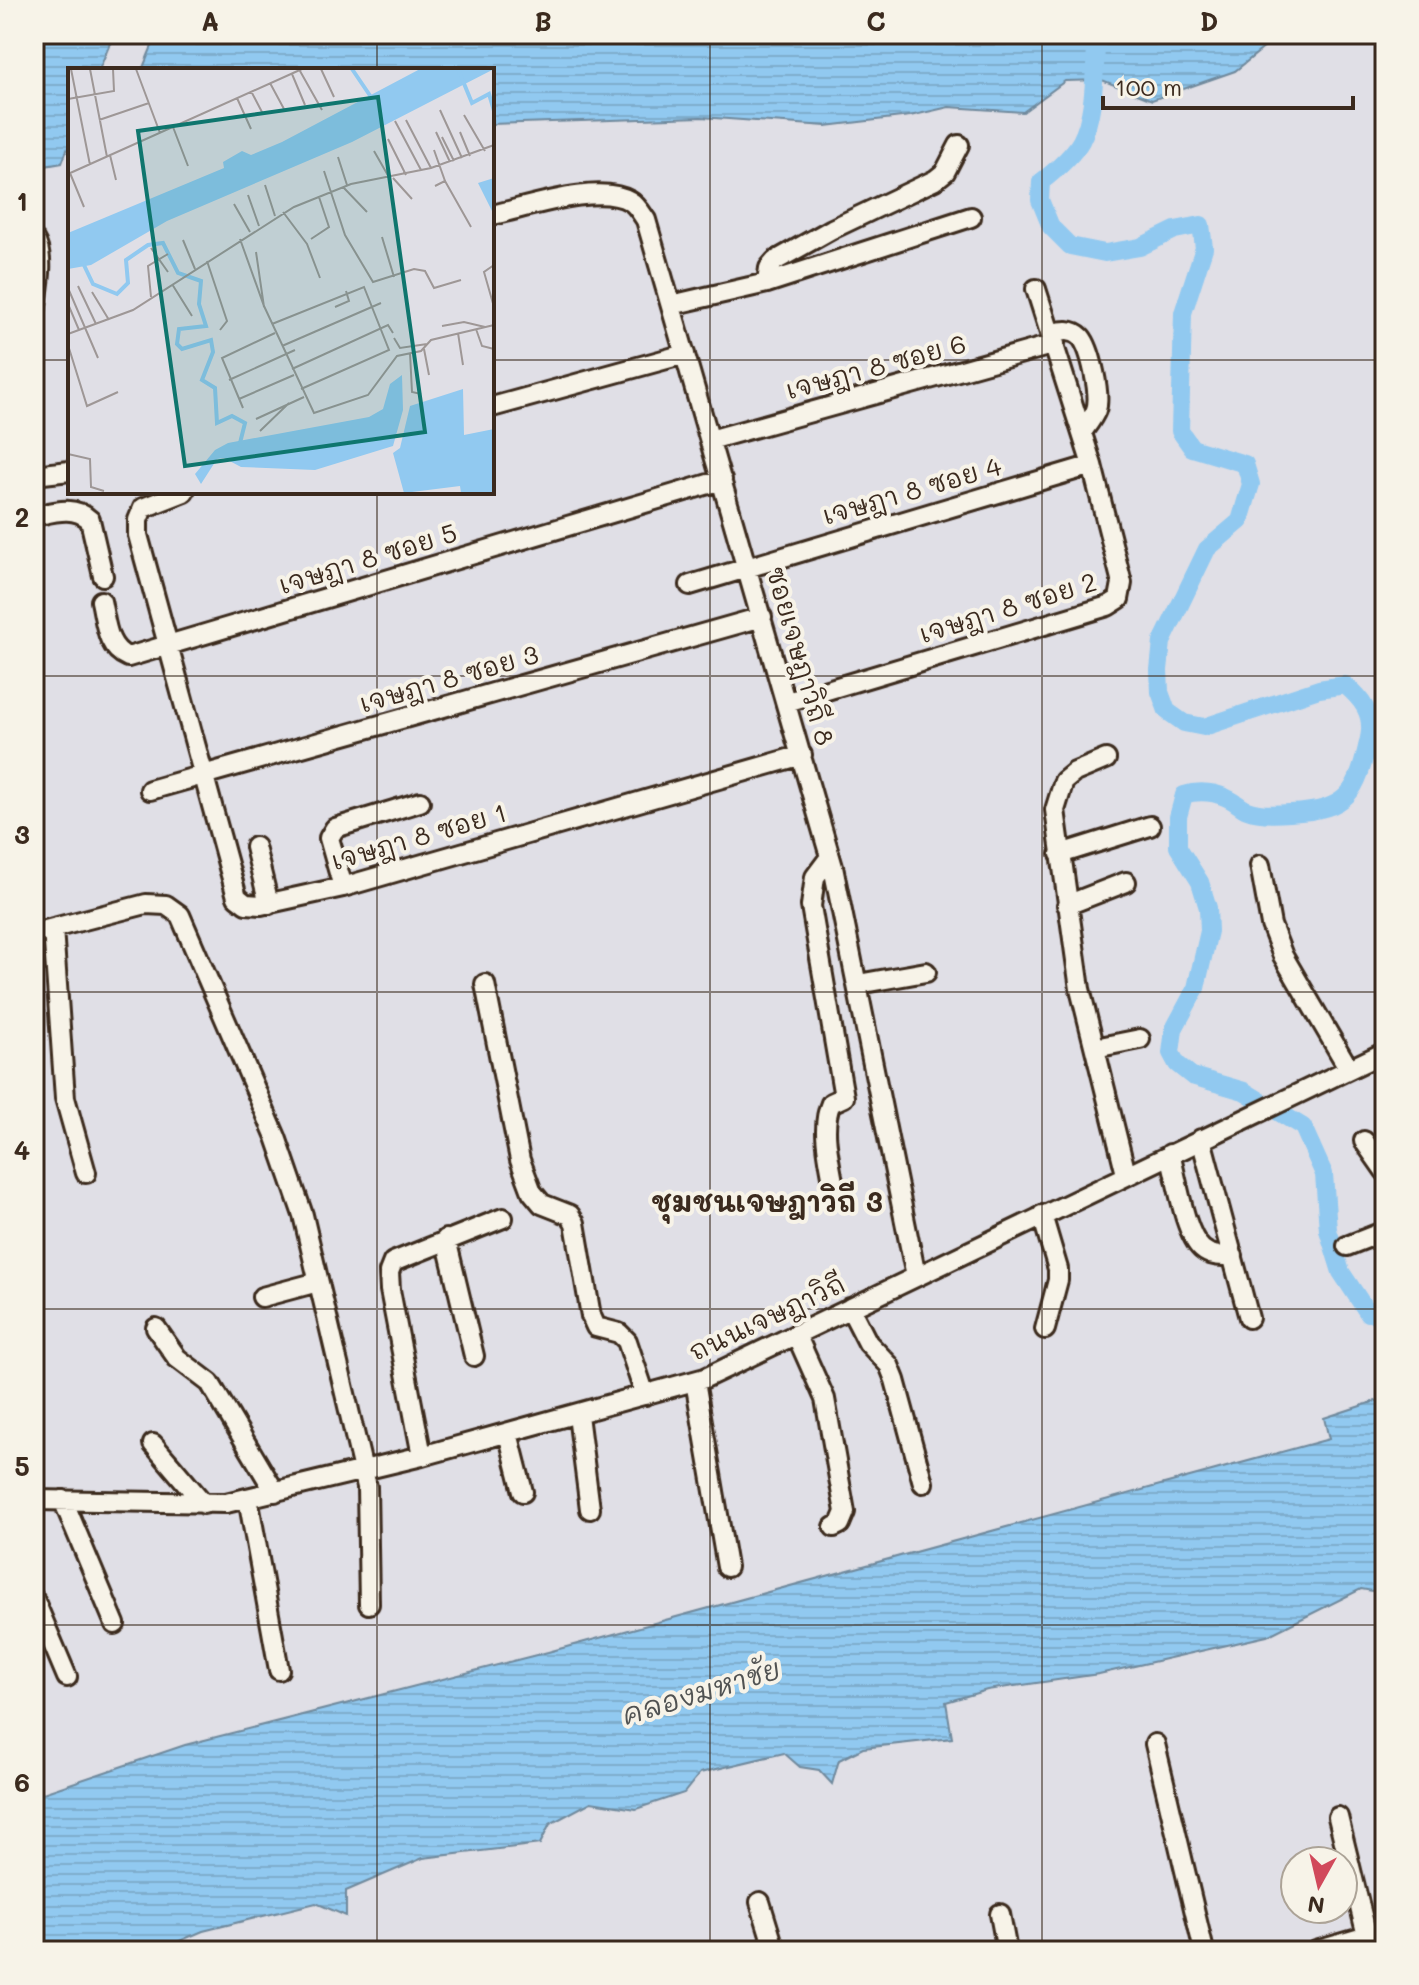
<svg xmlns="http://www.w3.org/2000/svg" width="1419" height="1985" font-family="Mali,'Playpen Sans Thai',sans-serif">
	<defs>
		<pattern id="water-rules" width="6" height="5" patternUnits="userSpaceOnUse" patternTransform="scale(2)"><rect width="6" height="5" fill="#91c9f0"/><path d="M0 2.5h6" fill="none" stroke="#7eadcd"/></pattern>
	</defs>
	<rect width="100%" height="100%" fill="#e0dfe6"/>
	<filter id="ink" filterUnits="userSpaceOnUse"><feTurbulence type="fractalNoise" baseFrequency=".0125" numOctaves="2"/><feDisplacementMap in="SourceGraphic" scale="16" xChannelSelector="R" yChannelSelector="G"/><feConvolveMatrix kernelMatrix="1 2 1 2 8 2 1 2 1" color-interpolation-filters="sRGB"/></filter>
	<g filter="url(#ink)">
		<path fill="url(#water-rules)" stroke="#6f899c" stroke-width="2" d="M34,34H114L99,70H70V142L62,163L34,168Z
			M157,34H1281L1235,71L1152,100L1102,80L1065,81L1023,112L949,107L910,116L826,126L701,117L492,124V70H142Z
			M1385,1398V1593L1361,1589L1267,1636L1099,1674L987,1690L946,1702L952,1738L863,1748L839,1760L832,1784L819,1770L800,1767L784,1753L700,1773L684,1793L636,1809L591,1802L550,1824L540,1844L423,1858L346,1891V1916L316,1903L203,1931L156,1951H34V1796L185,1745L548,1652L1329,1439L1324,1418Z"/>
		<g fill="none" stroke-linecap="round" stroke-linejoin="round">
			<path stroke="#91c9f0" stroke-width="18" d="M1097,34C1094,66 1096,113 1081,141C1072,157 1055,171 1041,182L1040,200L1051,227L1070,246L1105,253L1140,247L1175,230L1201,225L1204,248L1183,313L1180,431L1192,448L1245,464L1251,484L1240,521L1207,549L1162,642L1159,670L1160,692L1167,711L1184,723L1204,727L1319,689L1345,685C1362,699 1374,714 1369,738C1357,793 1349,810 1290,813C1278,814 1259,815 1247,810C1242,808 1237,803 1231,800C1217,792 1199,790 1184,795L1178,817V847L1200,882L1208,908L1209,931L1196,988L1174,1029L1171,1053L1177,1064L1192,1076L1244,1091L1303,1127L1324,1174L1328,1230L1341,1272L1368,1313L1385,1314"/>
			<g stroke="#3b2a1e" stroke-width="24">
				<path id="minor" d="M492,215C526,208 599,182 630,201C636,204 642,214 646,220L833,867L916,1276
					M34,239C47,259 36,296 34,320
					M767,283L769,268L775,261L832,229L935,180L945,172L959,145
					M671,305L767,283L971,217
					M1051,333C1061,331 1072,328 1081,337C1091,349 1101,395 1096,410C1093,418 1087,425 1082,432
					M492,407L685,354
					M710,440L1055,344
					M34,475L70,471
					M184,492L143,508L138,520V535L237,897L246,904L261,905L343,887L802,755
					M34,516C54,512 74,505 90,520L103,576
					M690,585L1092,465
					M101,601C106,622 106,648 128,657L722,480
					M787,702L1108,606L1119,599L1122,583L1092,465L1036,289
					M1106,759L1075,772L1064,781L1055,810L1080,989L1126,1174
					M150,790L762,617
					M255,847L269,904
					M1060,854L1150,826
					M830,857L815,877L811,906L844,1097L831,1103C820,1128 830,1161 834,1188
					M1260,865L1271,925L1283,956L1349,1069
					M343,887L329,838L335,828L420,802
					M1067,905L1126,882
					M53,928L65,1098L86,1173
					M34,933L146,904L166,905L180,915L276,1137L303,1215L367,1487L369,1604
					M485,984L520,1160L532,1192L542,1204L570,1215L575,1223L591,1316L596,1327L619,1333L627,1341L645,1395
					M858,984L926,972
					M1095,1048L1140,1039
					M1201,1139L1249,1318
					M1364,1141L1385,1171
					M1170,1154C1177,1178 1184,1233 1202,1249C1211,1257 1222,1256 1233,1256
					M1042,1215L1058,1269V1280L1045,1329
					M446,1239L474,1356
					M1347,1246L1385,1231
					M262,1297L318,1282
					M850,1308L868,1343L889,1365L895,1380L923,1483
					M156,1328L177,1358L210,1383L275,1492
					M796,1334L825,1399L845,1512L840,1524L834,1527
					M695,1381L727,1567
					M578,1415L590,1509
					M508,1433L523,1492
					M153,1444L204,1504
					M422,1456L390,1290L389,1272L393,1262L503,1218
					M248,1498L279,1670
					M34,1500L226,1503L422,1456L705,1378L1385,1052
					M63,1500L115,1624
					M34,1599L67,1677
					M1155,1744L1204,1951
					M1338,1817L1367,1936
					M760,1902L775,1951
					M1000,1914L1007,1951
					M1316,1951L1385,1931"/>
			</g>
			<use href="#minor" stroke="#f7f3e8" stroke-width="18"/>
		</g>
	</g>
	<path fill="none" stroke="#3b2a1e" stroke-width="2" stroke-opacity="0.55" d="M377,34V70M710,34V1951M1042,34V1951M34,360H70M492,360H1385M377,492V1951M34,676H1385M34,992H1385M34,1309H1385M34,1625H1385"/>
	<g text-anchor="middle" stroke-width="8" stroke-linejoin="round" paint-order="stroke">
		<g font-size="26" fill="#3b2a1e" stroke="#f7f3e8">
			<text transform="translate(876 367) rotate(-15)" y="9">เจษฎา 8 ซอย 6</text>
			<text transform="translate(912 491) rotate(-16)" y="9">เจษฎา 8 ซอย 4</text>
			<text transform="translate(368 559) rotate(-17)" y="9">เจษฎา 8 ซอย 5</text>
			<text transform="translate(1008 608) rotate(-17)" y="9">เจษฎา 8 ซอย 2</text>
			<text transform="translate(800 656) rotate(74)" y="9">ซอยเจษฎาวิถี 8</text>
			<text transform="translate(449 679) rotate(-16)" y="9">เจษฎา 8 ซอย 3</text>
			<text transform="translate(419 837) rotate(-16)" y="9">เจษฎา 8 ซอย 1</text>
			<text transform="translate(767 1318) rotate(-25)" y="9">ถนนเจษฎาวิถี</text>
		</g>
		<g font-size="28" font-weight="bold" fill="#3b2a1e" stroke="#f7f3e8">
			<text x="767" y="1212">ชุมชนเจษฎาวิถี 3</text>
		</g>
		<g font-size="28" font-style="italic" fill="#505252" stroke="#f7f3e8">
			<text transform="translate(701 1692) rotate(-17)" y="10">คลองมหาชัย</text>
		</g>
	</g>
	<g transform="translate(68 68)">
		<rect width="426" height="426" fill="#e0dfe6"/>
		<path d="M352,1H426L284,74L99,153L23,197L0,201V165L156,100L155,94L174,83L183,87L214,74ZM426,110V147L410,115ZM334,307L335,342L325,378L247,402L173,399L156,390L149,391L133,416L127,406L147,382L160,375L301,349L315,341L322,316ZM395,321L396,367L426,361V425H393L392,418L336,425L325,385L332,380L342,338Z" fill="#91c9f0"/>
		<path fill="none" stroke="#91c9f0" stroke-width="4" d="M284,1L303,29M390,1L404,35L421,26L426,43M14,193L25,216L49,226L60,215L58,192L80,177L95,175L110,205L133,213L131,236L138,258L111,261L109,276L114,281L143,272L145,284L134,312L147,320L149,355L164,348L177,355L171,379"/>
		<path fill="none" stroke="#9e9796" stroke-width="2" d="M3,1L22,97M22,1L39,89M68,1L92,65M253,1L266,29M232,3L254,42M224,6L237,37M202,15L216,41M183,23L195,46M169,30L183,61M0,31L46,23L45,1M372,42L394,90M396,47L417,83M31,52L81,35M338,52L363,100M327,53L353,102M105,59L120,98M368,64L382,94M392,64L402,88M374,69L386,93M320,71L338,107M366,82L377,113L367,118M306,83L322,111M42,87L48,112M270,89L279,117M256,103L277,167L305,214L346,201L357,203L366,220L393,212M2,105L16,139M0,106L234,1M325,110L344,131M377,113L403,159M197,117L207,148M275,119L299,144M180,127L191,158M166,136L182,164M215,144L239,176L252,210M314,169L326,209M172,171L196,238L246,345L300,327L329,288L353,283L363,272L426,257M243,171L261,159L251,129M115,172L127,201M83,180L100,204M188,184L196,239M139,193L159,253L152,262M426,197L416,204L426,239M104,216L124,248M10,218L28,256M0,220L30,290M24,224L41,252M83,229L80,198L100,186M0,236L11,262M267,239L281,233L278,223M204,256L296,219L321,282L233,321M374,258L396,254L417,259M408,261L414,278L426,281M390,265L395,297M0,266L65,242L226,139L283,116L363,100L426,77M326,270L332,280L359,276M0,277L19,338L50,324M214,278L313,235M356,281L361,307M342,285L344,324L353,326M224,301L320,257L325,265M161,312L227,282M171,331L226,307M175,340L154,290L207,265M188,351L236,329M192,363L221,335M0,386L22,391L23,419L36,423"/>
		<path fill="#0f766e" fill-opacity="0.15" stroke="#0f766e" stroke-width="4" d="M310,29L357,364L117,398L70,63Z"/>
		<rect width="426" height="426" fill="none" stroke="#3b2a1e" stroke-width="4"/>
	</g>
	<rect width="1419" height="1985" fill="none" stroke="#f7f3e8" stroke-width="88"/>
	<g transform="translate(1319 1885) rotate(188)"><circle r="38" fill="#f7f3e8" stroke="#aca397" stroke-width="2"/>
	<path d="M0-6L14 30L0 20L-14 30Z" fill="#d1495b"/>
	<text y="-12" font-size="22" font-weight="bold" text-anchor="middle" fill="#3b2a1e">N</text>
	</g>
	<path d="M1103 96v12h250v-12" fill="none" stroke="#3b2a1e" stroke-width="4"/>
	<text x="1115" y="96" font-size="24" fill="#3b2a1e" stroke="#f7f3e8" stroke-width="6" paint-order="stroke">100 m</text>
	<rect x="44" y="44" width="1331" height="1897" fill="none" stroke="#3b2a1e" stroke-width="3"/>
	<g font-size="26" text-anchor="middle" font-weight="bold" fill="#3b2a1e">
		<text x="210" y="31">A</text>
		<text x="543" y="31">B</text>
		<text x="876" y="31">C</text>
		<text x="1209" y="31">D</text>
		<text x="22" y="211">1</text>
		<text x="22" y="527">2</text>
		<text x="22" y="844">3</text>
		<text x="22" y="1160">4</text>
		<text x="22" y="1476">5</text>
		<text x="22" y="1792">6</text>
	</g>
</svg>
